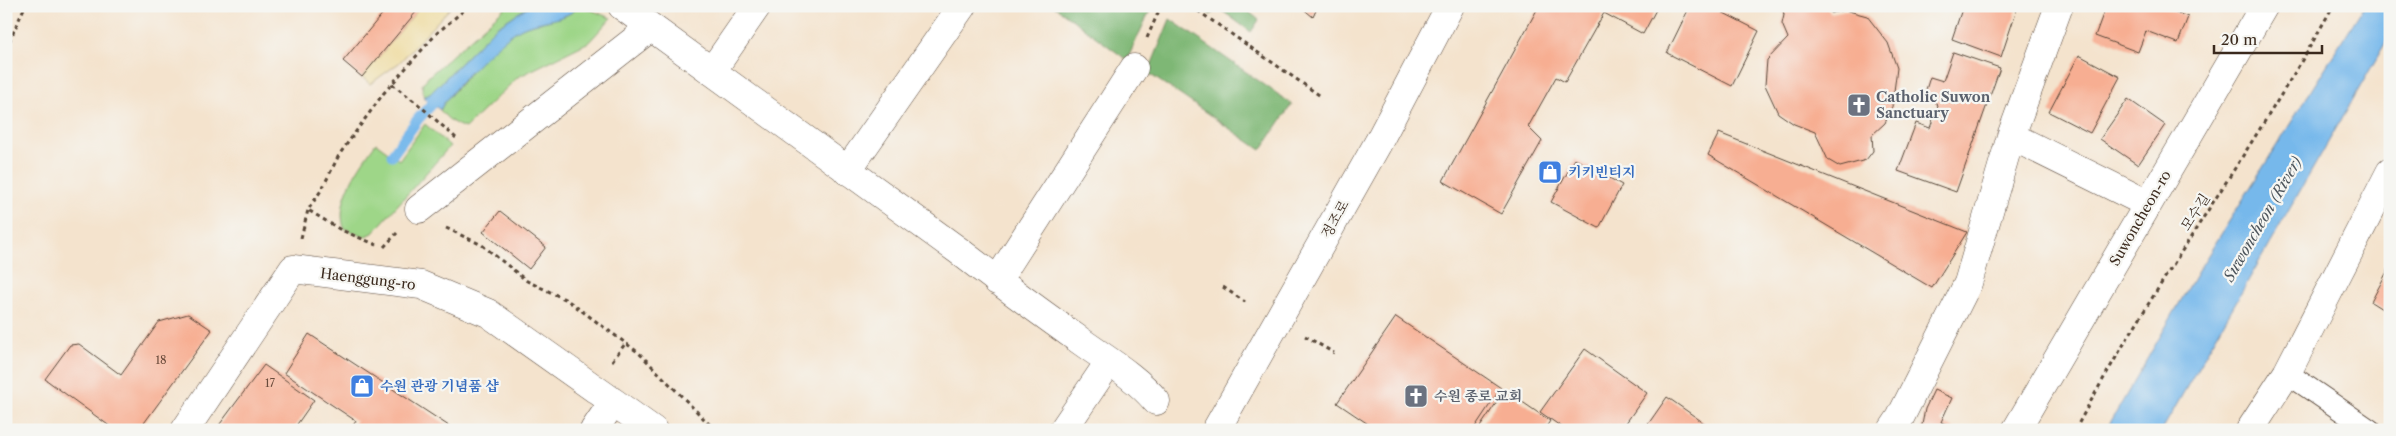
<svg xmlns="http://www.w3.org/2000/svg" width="2396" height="436" font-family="'Libre Caslon Text','Noto Serif KR',serif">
	<rect width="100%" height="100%" fill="#f6f6f2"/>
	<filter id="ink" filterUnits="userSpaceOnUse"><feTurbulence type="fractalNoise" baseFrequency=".02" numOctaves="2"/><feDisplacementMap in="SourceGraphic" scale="10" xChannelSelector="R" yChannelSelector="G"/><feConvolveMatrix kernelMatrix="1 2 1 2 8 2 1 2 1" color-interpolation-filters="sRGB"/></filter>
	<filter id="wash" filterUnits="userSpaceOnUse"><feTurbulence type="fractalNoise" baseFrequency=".0096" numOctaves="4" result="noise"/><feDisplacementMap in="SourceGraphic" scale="20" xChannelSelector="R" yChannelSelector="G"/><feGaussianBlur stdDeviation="1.12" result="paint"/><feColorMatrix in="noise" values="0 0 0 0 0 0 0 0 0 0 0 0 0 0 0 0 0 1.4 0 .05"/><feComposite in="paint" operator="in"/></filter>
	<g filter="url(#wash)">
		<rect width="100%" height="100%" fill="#f4e3cd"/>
		<path fill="#9ed688" stroke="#6c8053" d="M507,6H529L495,28L430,94L424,97L422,84L429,76Z
			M578,6C586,6 601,15 611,18L589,42L518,77L465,128C454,124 447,119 440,110L445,101C466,79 493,41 521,28C538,20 568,21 578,6Z
			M425,124L450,146L373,233L364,237L344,228C335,199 360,165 376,143L399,160Z"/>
		<path fill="#7eb774" stroke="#5c7049" d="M1054,6H1152L1127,60Z
			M1198,6H1242L1259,20L1251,32L1217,7L1211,15Z
			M1170,19L1292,104L1261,150L1148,73Z"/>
		<path fill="#eeda9e" stroke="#94825e" d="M421,6H452L399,63L370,84L362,77Z"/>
		<path fill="#76b8eb" stroke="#587184" d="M529,6H578C568,21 538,20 522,28C502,37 450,90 440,110L424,97L430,94L495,28Z
			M2364,6H2390V35L2162,430H2106L2198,271Z"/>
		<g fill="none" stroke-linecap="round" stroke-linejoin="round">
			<path stroke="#76b8eb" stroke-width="11" d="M392,155L418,119L441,94"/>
		</g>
		<g id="blocks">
			<path fill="#f7ae92" d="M389,6H421L362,77L343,61Z
				M1300,6H1318L1313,17Z
				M1539,6H1658L1643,34L1604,13L1565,82L1556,77L1528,127L1542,141L1501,214L1443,181Z
				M1690,6H1710L1759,31L1732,86L1667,53Z
				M1782,6H1826L1831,13L1845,10L1867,16L1888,43L1897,68L1892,107L1885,123L1872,135L1873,151L1866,160L1840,167L1828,160L1815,132L1794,124L1778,113L1765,85L1767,60L1788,38L1782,24L1784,15Z
				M1963,6H2018L2001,57L1952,39Z
				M2106,6H2160L2188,17L2178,43L2146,31L2138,52L2095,36Z
				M1953,52L2000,68L1956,192L1898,171L1916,123L1930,128L1938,105L1925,93L1930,77L1943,81Z
				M2079,55L2120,77L2090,133L2049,112Z
				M2128,99L2165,125L2138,165L2100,139Z
				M1719,133L1967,232L1932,288L1708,155Z
				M1575,159L1622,185L1599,228L1551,202Z
				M500,211L546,247L529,269L483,232Z
				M2390,266V314L2371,302Z
				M188,314L212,330L139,430H115L45,379L70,345L79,344L121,375L159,322Z
				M1396,317L1501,388L1473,430H1377L1337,403Z
				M309,334L455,430H350L356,421L284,373Z
				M1585,349L1647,393L1621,430H1566L1540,412Z
				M264,365L314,400L293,430H220L217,428Z
				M1505,390L1550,421L1544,430H1478Z
				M1934,390L1952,398L1941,422L1957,430H1921L1925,409Z
				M1667,397L1714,430H1644Z"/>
		</g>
	</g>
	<g filter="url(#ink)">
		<use href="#blocks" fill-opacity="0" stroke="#574638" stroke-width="1"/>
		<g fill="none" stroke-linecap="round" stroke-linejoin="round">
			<g stroke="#574638" stroke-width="23">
				<path id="service" d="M2287,373L2370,430"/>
			</g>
			<g stroke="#574638" stroke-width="29">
				<path id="pedestrian" d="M622,6L959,251C999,282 1040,312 1082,342C1107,360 1136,377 1156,401
					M712,71L757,6
					M847,171L962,6
					M419,209L650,28
					M997,281L1134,68
					M1063,430L1109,362"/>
			</g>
			<g stroke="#574638" stroke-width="29">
				<path id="minor" d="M2011,136L2148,204
					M185,430L293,269L421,285L488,313L653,430
					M594,430L613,402
					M1892,430L1900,418L1968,283L2011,136L2059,6
					M2016,430L2264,6
					M2250,430L2287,373L2390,172"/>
			</g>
			<g stroke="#574638" stroke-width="29">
				<path id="tertiary" d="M1216,430L1378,143L1450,6"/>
			</g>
			<path stroke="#574638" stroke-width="3" stroke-dasharray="4 4" stroke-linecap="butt" d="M1191,6L1322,97
				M1147,38L1161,6
				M6,49L25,6
				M392,84L418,104L456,138
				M446,228L482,245L527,281L567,300L639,353L715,430
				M301,238L308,210
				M377,245L341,230L308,210L322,189L339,155L383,94L437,33L469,6
				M384,247L397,233
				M1223,287L1245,302
				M1305,336L1334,353
				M612,361L625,344
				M2075,430C2153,284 2253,151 2333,6"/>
			<use href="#service" stroke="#fff" stroke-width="21"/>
			<use href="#pedestrian" stroke="#fff" stroke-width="28"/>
			<use href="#minor" stroke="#fff" stroke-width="28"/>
			<use href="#tertiary" stroke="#fff" stroke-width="28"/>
		</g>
	</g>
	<defs>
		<g id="church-square" transform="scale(1.25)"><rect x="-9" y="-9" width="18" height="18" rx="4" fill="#6b7280" stroke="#f6f6f2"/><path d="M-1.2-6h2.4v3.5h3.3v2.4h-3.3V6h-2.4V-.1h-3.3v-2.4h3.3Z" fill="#fff"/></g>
		<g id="shop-square" transform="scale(1.25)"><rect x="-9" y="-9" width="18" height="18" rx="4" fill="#3f7fe0" stroke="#f6f6f2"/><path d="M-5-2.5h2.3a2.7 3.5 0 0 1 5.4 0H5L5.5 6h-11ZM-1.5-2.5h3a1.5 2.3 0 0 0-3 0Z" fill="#fff"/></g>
	</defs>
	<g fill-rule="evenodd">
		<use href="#church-square" x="1859" y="105"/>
		<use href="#shop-square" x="1550" y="172"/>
		<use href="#shop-square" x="362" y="386"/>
		<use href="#church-square" x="1416" y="396"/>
	</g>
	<g text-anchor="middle" stroke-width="4.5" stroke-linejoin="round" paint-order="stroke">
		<g font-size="11" fill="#6a4b3b">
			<text x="161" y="364">18</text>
			<text x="270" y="387">17</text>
		</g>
		<g font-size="14" font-weight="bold" fill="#5b616d" stroke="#f6f6f2" text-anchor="start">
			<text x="1876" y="102">Catholic Suwon<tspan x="1876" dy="16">Sanctuary</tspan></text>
			<text x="1434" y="401">수원 종로 교회</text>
		</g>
		<g font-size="14" font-weight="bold" fill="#366cbe" stroke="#f6f6f2" text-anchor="start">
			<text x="1568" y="177">키키빈티지</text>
			<text x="380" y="391">수원 관광 기념품 샵</text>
		</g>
		<g font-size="14" fill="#3b2a1e" stroke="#f6f6f2">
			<text transform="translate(2195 212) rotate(-57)" y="5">모수길</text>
			<text transform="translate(2140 218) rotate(-60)" y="5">Suwoncheon-ro</text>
			<text transform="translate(1335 219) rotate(-61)" y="5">정조로</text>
			<text transform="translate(368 279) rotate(7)" y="5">Haenggung-ro</text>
		</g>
		<g font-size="15" font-style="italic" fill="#4d555c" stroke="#f6f6f2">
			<text transform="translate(2263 219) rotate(-60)" y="5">Suwoncheon (River)</text>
		</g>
	</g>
	<rect width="2396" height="436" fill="none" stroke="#f6f6f2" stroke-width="25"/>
	<path d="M2214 45v8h108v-8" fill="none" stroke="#3b2a1e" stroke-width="2.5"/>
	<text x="2221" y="45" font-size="15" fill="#3b2a1e" stroke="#f6f6f2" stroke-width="4" paint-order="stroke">20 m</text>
</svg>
